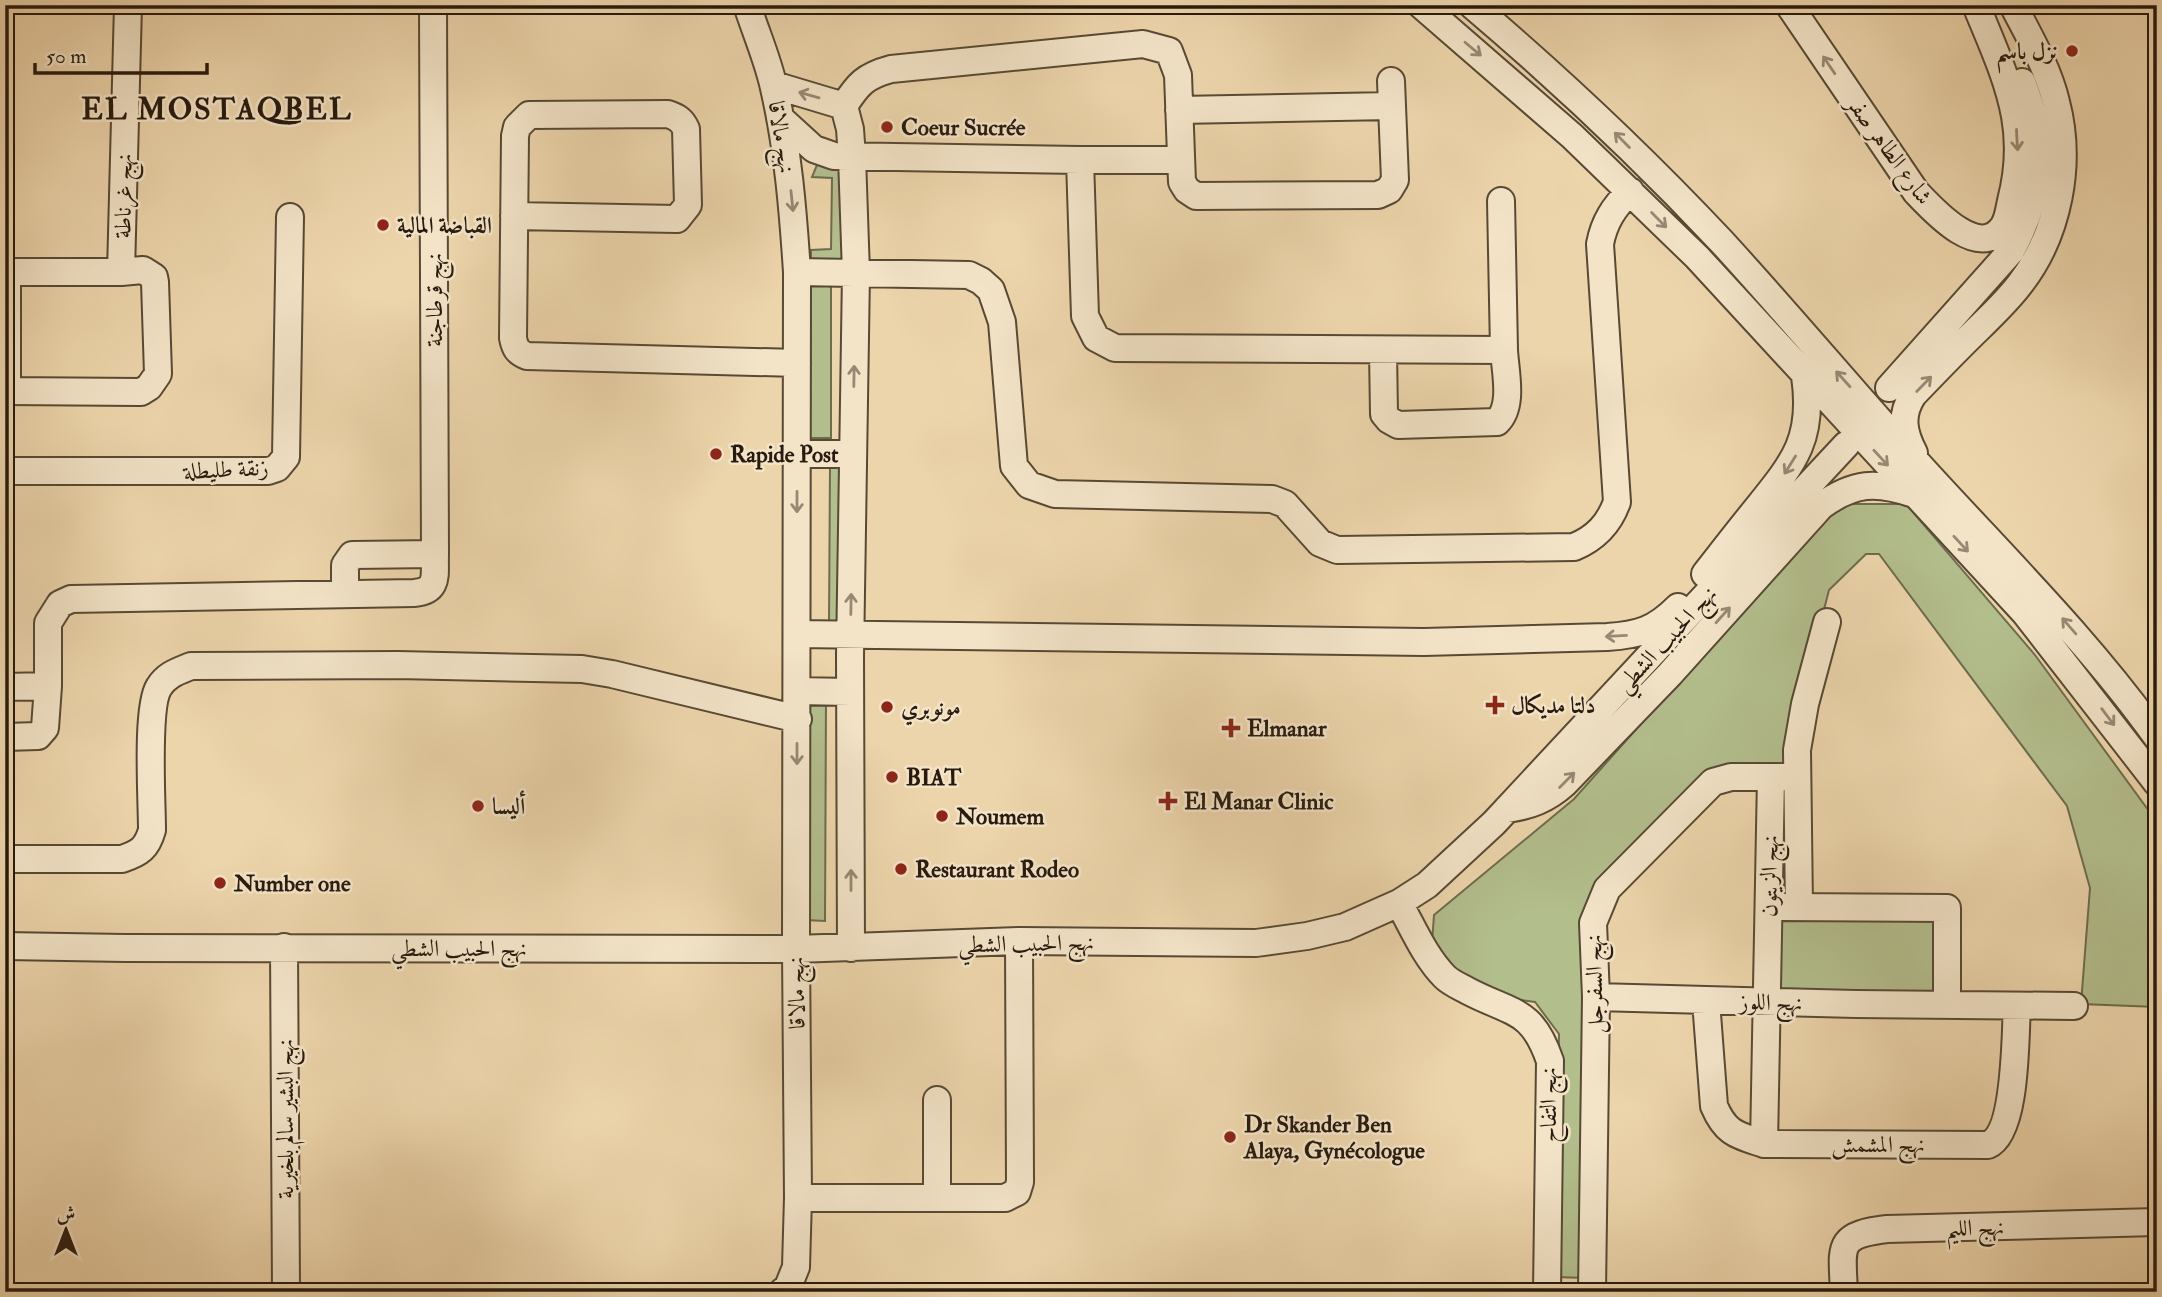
<svg xmlns="http://www.w3.org/2000/svg" width="2162" height="1297" font-family="'IM FELL Double Pica',Amiri,serif">
	<rect width="100%" height="100%" fill="#edd5ab"/>
	<filter id="stains"><feTurbulence type="fractalNoise" baseFrequency=".00286" numOctaves="4"/><feColorMatrix values="0 0 0 0 .2 0 0 0 0 .09 0 0 0 0 .02 0 0 0 .5 -.17"/></filter>
	<radialGradient id="worn" r=".72"><stop offset=".6" stop-color="#630" stop-opacity="0"/><stop offset="1" stop-color="#630" stop-opacity=".3"/></radialGradient>
	<path fill="#b3be8d" stroke="#6d6c4e" stroke-width="2" d="M819,160H840L843,263L811,262V250L831,249L832,178L812,177Z
		M811,280L831,281V438H810Z
		M830,465H842L841,625H829Z
		M1837,504H1906L2035,655L2157,822V1007L2081,1004L2090,888L2067,806L1879,554H1866L1829,590L1783,770L1712,772L1589,899L1586,1278L1554,1277L1559,1034L1535,1002L1493,996L1450,972L1432,943L1434,915L1574,799Z
		M808,700H826L825,921L805,920Z
		M1779,919L1934,921L1933,992L1778,990Z"/>
	<g fill="none" stroke-linecap="round" stroke-linejoin="round">
		<g stroke="#584935" stroke-width="30">
			<path id="minor" d="M747,5C756,33 768,60 774,88C788,149 793,211 797,272L796,949L798,1198L796,1267L788,1287L782,1292
				M1421,5L1572,136L1697,257L2025,613L2157,783
				M1472,5C1559,79 1643,158 1721,241C1789,315 1853,392 1921,467C2001,555 2087,639 2157,737
				M1789,5L1916,192C1933,210 1979,261 2003,227C2008,220 2009,210 2011,201C2018,174 2020,144 2015,116C2008,78 1991,42 1976,5
				M774,85L844,106
				M844,106L850,129L852,157L856,273L850,656L851,948
				M844,106C858,84 865,76 891,69L1143,44L1169,51L1178,75L1182,182L1187,190L1196,196L1378,195L1389,190L1395,180L1391,81
				M1179,110L1391,106
				M780,118L814,149L834,156L1080,160L1085,316L1096,338L1115,348L1504,350L1501,201
				M1080,160H1180
				M514,216L677,219L688,205L686,129C682,120 677,117 668,114L529,115L517,127L515,136L513,338C515,348 517,352 527,356L797,363
				M5,272H121L128,5
				M7,272V391
				M797,272L969,275L981,281L991,290L1002,322L1014,466L1029,485L1055,494L1272,499L1285,504L1320,543L1337,550L1574,547C1596,538 1609,524 1617,502L1600,244C1604,222 1614,207 1630,191
				M1383,351L1384,414L1389,420L1398,425L1497,422C1514,406 1505,371 1504,350
				M1889,388L2011,251C2042,194 2046,143 2022,82
				M5,391L141,392L149,387L158,374L155,282L154,277L143,270L121,272
				M1914,453C1903,432 1900,415 1913,395C1935,372 1957,349 1980,327C1994,313 2008,300 2020,284C2059,234 2072,163 2056,102C2048,68 2029,36 2013,5
				M797,454H853
				M5,471H268L277,468L286,457L290,217
				M1705,574C1723,551 1740,529 1758,507C1795,461 1814,438 1805,376
				M345,594V565L352,555L435,554
				M797,634L1424,642L1607,637C1639,635 1655,630 1678,607
				M5,687L48,686
				M797,691L850,692
				M5,737L38,736L45,728L48,686V623L60,604L71,599L414,593C440,591 434,574 435,554L433,5
				M1507,809C1530,806 1547,799 1564,784L1670,674L1821,506C1854,482 1876,481 1914,494
				M5,859H122C140,853 147,848 152,830C152,801 146,707 159,687C167,674 179,671 191,666L398,665L582,669L612,674L798,719
				M1399,903C1413,928 1425,957 1445,977C1451,983 1461,987 1468,991C1512,1014 1532,1008 1550,1061L1547,1292
				M1783,907L1947,908V1004
				M1799,907L1797,750L1805,704L1827,622
				M5,946L125,948L796,949L1019,941L1256,943L1307,936L1345,927L1399,903L1427,885L1494,823L1846,445
				M284,947L286,1292
				M1596,997L1856,1004L2074,1006
				M1706,1001L1714,1106C1726,1134 1737,1135 1764,1144L1988,1145C2017,1133 2015,1035 2017,1006
				M1764,1144L1771,777
				M798,1198H1005L1017,1192L1020,1182L1019,941
				M937,1198V1100
				M1592,1292L1596,997L1593,923L1607,889L1713,782L1731,777H1796
				M1844,1292C1842,1246 1836,1235 1887,1229L2157,1222"/>
		</g>
		<use href="#minor" stroke="#f3e4c8" stroke-width="26"/>
	</g>
	<defs><path id="oneway-shaft" d="M-6 0H5M1.5-3L5.5 0L1.5 3" fill="none" stroke-width="1.6" stroke-linecap="round" stroke-linejoin="round" transform="scale(1.75)"/></defs>
	<g stroke="#978974">
		<use href="#oneway-shaft" transform="translate(1473 49) rotate(40)"/>
		<use href="#oneway-shaft" transform="translate(1829 65) rotate(-124)"/>
		<use href="#oneway-shaft" transform="translate(809 95) rotate(-164)"/>
		<use href="#oneway-shaft" transform="translate(1622 140) rotate(-135)"/>
		<use href="#oneway-shaft" transform="translate(2017 140) rotate(87)"/>
		<use href="#oneway-shaft" transform="translate(792 201) rotate(84)"/>
		<use href="#oneway-shaft" transform="translate(1659 220) rotate(45)"/>
		<use href="#oneway-shaft" transform="translate(854 376) rotate(-89)"/>
		<use href="#oneway-shaft" transform="translate(1843 379) rotate(-132)"/>
		<use href="#oneway-shaft" transform="translate(1924 384) rotate(-46)"/>
		<use href="#oneway-shaft" transform="translate(1881 458) rotate(47)"/>
		<use href="#oneway-shaft" transform="translate(1790 465) rotate(122)"/>
		<use href="#oneway-shaft" transform="translate(797 502) rotate(90)"/>
		<use href="#oneway-shaft" transform="translate(1961 544) rotate(47)"/>
		<use href="#oneway-shaft" transform="translate(851 604) rotate(-89)"/>
		<use href="#oneway-shaft" transform="translate(1723 615) rotate(-48)"/>
		<use href="#oneway-shaft" transform="translate(2069 626) rotate(-131)"/>
		<use href="#oneway-shaft" transform="translate(1616 636) rotate(177)"/>
		<use href="#oneway-shaft" transform="translate(2108 717) rotate(53)"/>
		<use href="#oneway-shaft" transform="translate(797 754) rotate(90)"/>
		<use href="#oneway-shaft" transform="translate(1567 780) rotate(-45)"/>
		<use href="#oneway-shaft" transform="translate(851 880) rotate(-90)"/>
	</g>
	<g fill="#8f2418" stroke="#f3e4c8" stroke-width="2.5">
		<circle cx="2072" cy="51" r="7"/>
		<circle cx="887" cy="127" r="7"/>
		<circle cx="383" cy="225" r="7"/>
		<circle cx="716" cy="454" r="7"/>
		<path d="M1491.5 694.5h7v7h7v7h-7v7h-7v-7h-7v-7h7z"/>
		<circle cx="887" cy="707" r="7"/>
		<path d="M1227.5 717.5h7v7h7v7h-7v7h-7v-7h-7v-7h7z"/>
		<circle cx="892" cy="777" r="7"/>
		<path d="M1164.5 790.5h7v7h7v7h-7v7h-7v-7h-7v-7h7z"/>
		<circle cx="478" cy="806" r="7"/>
		<circle cx="942" cy="816" r="7"/>
		<circle cx="901" cy="869" r="7"/>
		<circle cx="220" cy="883" r="7"/>
		<circle cx="1230" cy="1137" r="7"/>
	</g>
	<g text-anchor="middle" stroke-width="5" stroke-linejoin="round" paint-order="stroke">
		<g font-size="23" font-weight="bold" fill="#271a0e" stroke="#f3e4c8" text-anchor="start">
			<text x="2058" y="59" text-anchor="end">نزل باسم</text>
			<text x="901" y="135">Coeur Sucrée</text>
			<text x="397" y="233">القباضة المالية</text>
			<text x="730" y="462">Rapide Post</text>
			<text x="1511" y="713">دلتا مديكال</text>
			<text x="901" y="715">مونوبري</text>
			<text x="1247" y="736">Elmanar</text>
			<text x="906" y="785">BIAT</text>
			<text x="1184" y="809">El Manar Clinic</text>
			<text x="492" y="814">أليسا</text>
			<text x="956" y="824">Noumem</text>
			<text x="915" y="877">Restaurant Rodeo</text>
			<text x="234" y="891">Number one</text>
			<text x="1244" y="1132">Dr Skander Ben<tspan x="1244" dy="26">Alaya, Gynécologue</tspan></text>
		</g>
		<g font-size="23" fill="#271a0e" stroke="#f3e4c8">
			<text transform="translate(782 137) rotate(81)" y="8">نهج مالاقا</text>
			<text transform="translate(1890 150) rotate(54)" y="8">شارع الطاهر صفر</text>
			<text transform="translate(123 196) rotate(-89)" y="8">نهج غرناطة</text>
			<text transform="translate(434 300) rotate(-90)" y="8">نهج قرطاجنة</text>
			<text transform="translate(226 469) rotate(-3)" y="8">زنقة طليطلة</text>
			<text transform="translate(1666 639) rotate(-47)" y="8">نهج الحبيب الشطي</text>
			<text transform="translate(1769 876) rotate(-89)" y="8">نهج الزيتون</text>
			<text transform="translate(1026 943) rotate(-1)" y="8">نهج الحبيب الشطي</text>
			<text x="459" y="956">نهج الحبيب الشطي</text>
			<text transform="translate(1594 984) rotate(-91)" y="8">نهج السفرجل</text>
			<text transform="translate(796 993) rotate(-91)" y="8">نهج مالاقا</text>
			<text transform="translate(1771 1002) rotate(1)" y="8">نهج اللوز</text>
			<text transform="translate(1548 1105) rotate(-90)" y="8">نهج التفاح</text>
			<text transform="translate(285 1119) rotate(-90)" y="8">نهج البشير سالم بلخيرية</text>
			<text x="1878" y="1152">نهج المشمش</text>
			<text transform="translate(1975 1227) rotate(-1)" y="8">نهج الليم</text>
		</g>
		<g font-size="30" font-weight="bold" letter-spacing="2" fill="#271a0e" stroke="#f3e4c8">
			<text x="217" y="119">EL MOSTAQBEL</text>
		</g>
	</g>
	<rect width="2162" height="1297" fill="none" stroke="#edd5ab" stroke-width="28"/>
	<rect x="7" y="7" width="2148" height="1283" fill="none" stroke="#271a0e" stroke-width="3.5"/>
	<rect x="14" y="14" width="2134" height="1269" fill="none" stroke="#271a0e" stroke-width="2"/>
	<g transform="translate(66 1230)" stroke="#f3e4c8" stroke-width="5" paint-order="stroke">
	<path d="M0-5L12 26L0 18L-12 26Z" fill="#271a0e"/>
	<text y="-10" font-size="19" font-weight="bold" text-anchor="middle" fill="#271a0e">ش</text>
	</g>
	<path d="M35 63v10h172v-10" fill="none" stroke="#271a0e" stroke-width="3.5"/>
	<text x="46" y="63" font-size="21" fill="#271a0e" stroke="#f3e4c8" stroke-width="5" paint-order="stroke">50 m</text>
	<rect width="100%" height="100%" filter="url(#stains)"/>
	<rect width="100%" height="100%" fill="url(#worn)"/>
</svg>
